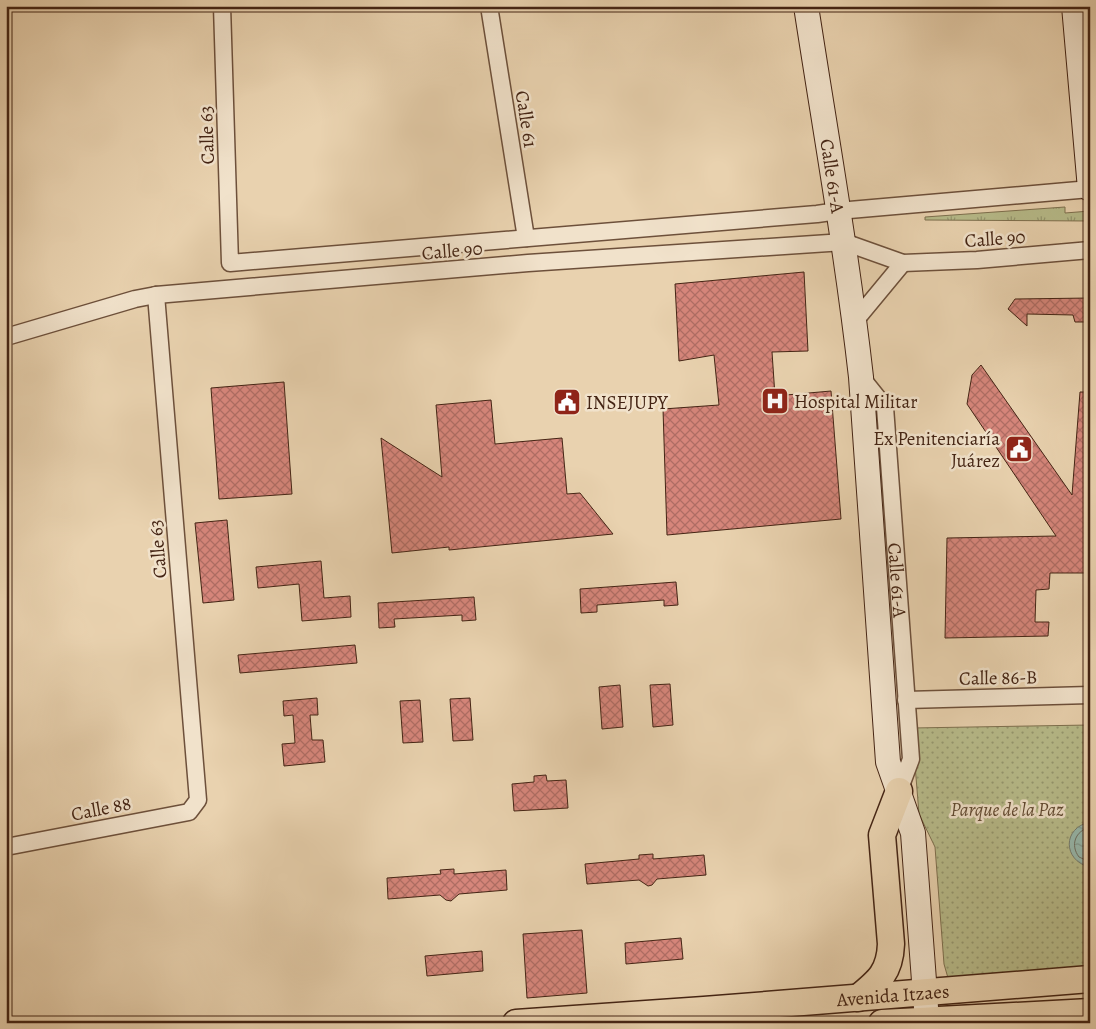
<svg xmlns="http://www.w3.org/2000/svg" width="1096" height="1029" font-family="Alegreya,serif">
	<defs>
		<pattern id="grass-tufts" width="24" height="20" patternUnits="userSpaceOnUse" patternTransform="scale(1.25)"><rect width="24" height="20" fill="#b7bb8a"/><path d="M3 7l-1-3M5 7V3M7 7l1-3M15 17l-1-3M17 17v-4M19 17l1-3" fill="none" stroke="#969870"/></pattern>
		<pattern id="park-dots" width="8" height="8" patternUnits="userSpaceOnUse" patternTransform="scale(1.25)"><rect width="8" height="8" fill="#b7bb8a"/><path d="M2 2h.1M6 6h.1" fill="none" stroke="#969870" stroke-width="1.8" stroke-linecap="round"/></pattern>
		<pattern id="water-ripples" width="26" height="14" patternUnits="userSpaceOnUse" patternTransform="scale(1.25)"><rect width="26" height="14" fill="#97b8ac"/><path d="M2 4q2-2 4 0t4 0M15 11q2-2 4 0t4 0" fill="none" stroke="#7d958b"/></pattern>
		<pattern id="building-cross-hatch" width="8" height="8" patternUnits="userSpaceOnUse" patternTransform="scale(1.25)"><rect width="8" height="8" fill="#d6867b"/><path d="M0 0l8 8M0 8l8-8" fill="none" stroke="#af6d64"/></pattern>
	</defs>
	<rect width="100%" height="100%" fill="#e9d2af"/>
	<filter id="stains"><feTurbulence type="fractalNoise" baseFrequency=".004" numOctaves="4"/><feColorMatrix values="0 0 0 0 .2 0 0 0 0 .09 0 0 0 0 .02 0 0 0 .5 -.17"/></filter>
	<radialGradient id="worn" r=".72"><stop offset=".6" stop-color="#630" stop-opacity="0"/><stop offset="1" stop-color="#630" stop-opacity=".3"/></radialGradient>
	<path fill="url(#grass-tufts)" stroke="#7e704f" d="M1065,207V213L1090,211V221L925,220V217Z"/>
	<path fill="url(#park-dots)" stroke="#7e704f" d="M1090,725V972L948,978L944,964L935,847L919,814L912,728Z"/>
	<path fill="url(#water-ripples)" stroke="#767d6f" d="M1090,822V867H1089C1063,860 1062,828 1090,822Z"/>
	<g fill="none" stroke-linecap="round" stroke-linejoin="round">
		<path stroke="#6e6e60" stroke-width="1" d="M1090,827C1075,831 1070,845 1079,857L1090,862"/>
	</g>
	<path fill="url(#building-cross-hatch)" stroke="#442414" d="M804,272L808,351L772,352L775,396L831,391L841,519L667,535L663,409L719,405L714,355L679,361L675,284Z
		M1090,298V322H1075L1073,315L1027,314V326L1008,309L1015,299Z
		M981,365L1072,495L1080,392H1090V573H1050L1049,589L1036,590L1035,622H1049L1048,636L945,638L947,538L1056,536L967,404L972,375Z
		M284,382L292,494L219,499L211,388Z
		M491,400L495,444L562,438L567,494L580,493L613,534L449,550V547L392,553L381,438L442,477L436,405Z
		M227,520L234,600L203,603L195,523Z
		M321,561L324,598L350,596L351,617L302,621L299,584L258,588L256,567Z
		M676,582L678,605L664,606V600L597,605V612L581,613L580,589Z
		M474,597L476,620L462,621V615L394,619L395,627L379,628L378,603Z
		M355,645L357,663L240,673L238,655Z
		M670,684L673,725L653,727L650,685Z
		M620,685L623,727L602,729L599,687Z
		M317,698L318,715H310L312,740H323L325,762L284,766L282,744L295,743L293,715L284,716L283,701Z
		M470,698L473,740L453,741L450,699Z
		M420,700L423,742L403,743L400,701Z
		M546,775L547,781L566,780L568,808L514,811L512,784L534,782V776Z
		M653,854V859L704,855L706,875L657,879L652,885L648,886L639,880L587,884L585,864L639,859V855Z
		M454,869V874L506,870L507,890L459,894L451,901L446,900L440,895L388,899L387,878L441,874L440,870Z
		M582,930L587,993L527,998L523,934Z
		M681,938L683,959L626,964L625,943Z
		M482,951L483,971L427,976L425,956Z"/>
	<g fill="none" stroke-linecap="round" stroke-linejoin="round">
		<g stroke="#6d503b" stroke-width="19">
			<g id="street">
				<path d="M222,6L230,263L817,214L838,211L1090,189"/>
				<path d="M489,6L526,238"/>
				<path d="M855,321L903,263"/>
				<path d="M6,337L135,299L156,295L528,263L844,242L903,263L977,260L1090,250"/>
				<path id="s1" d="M861,377L885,407L911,759L899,791"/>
				<path d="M906,700L1090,695"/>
				<path d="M6,847L189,812L198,800L156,295"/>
			</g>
		</g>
		<g stroke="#442414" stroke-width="26">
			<g id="secondary">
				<path id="s2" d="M806,6C825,130 847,253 861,377L888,762L913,833L927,1021"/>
				<path d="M1074,6L1090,189"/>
			</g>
		</g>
		<g stroke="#442414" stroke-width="29">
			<g id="primary">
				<path d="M858,998C879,981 890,972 891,944L882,835L899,791"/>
				<path id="s3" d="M516,1023L704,1010L1090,979"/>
				<path d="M882,1023L1090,1012"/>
			</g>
		</g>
		<use href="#street" stroke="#f1e2cb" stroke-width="16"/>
		<use href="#secondary" stroke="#f1e2cb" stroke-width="24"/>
		<use href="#primary" stroke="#e9d2af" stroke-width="26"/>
	</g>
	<defs>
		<g id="hospital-square" transform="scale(1.4375)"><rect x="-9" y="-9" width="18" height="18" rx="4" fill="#8f2418" stroke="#f1e2cb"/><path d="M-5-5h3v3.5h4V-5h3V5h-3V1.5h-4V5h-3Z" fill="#fff"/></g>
		<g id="civic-square" transform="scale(1.4375)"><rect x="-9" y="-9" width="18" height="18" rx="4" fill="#8f2418" stroke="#f1e2cb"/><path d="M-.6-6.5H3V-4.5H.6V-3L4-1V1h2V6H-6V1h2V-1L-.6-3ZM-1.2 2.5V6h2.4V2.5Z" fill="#fff"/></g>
	</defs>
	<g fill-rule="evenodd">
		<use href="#hospital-square" x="775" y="401"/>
		<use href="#civic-square" x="567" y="402"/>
		<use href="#civic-square" x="1019" y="449"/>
	</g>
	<g text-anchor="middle" stroke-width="5" stroke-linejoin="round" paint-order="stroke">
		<g font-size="19" fill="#442414" stroke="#f1e2cb">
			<text transform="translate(527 119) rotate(81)" y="7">Calle 61</text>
			<text transform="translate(206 135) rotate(-92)" y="7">Calle 63</text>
			<text dy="7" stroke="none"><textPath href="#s2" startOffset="172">Calle 61-A</textPath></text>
			<text transform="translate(995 238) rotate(-4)" y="7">Calle 90</text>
			<text transform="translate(452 250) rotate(-5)" y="7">Calle 90</text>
			<text transform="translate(157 549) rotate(-95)" y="7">Calle 63</text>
			<text dy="7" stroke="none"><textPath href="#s1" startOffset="212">Calle 61-A</textPath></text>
			<text transform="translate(998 677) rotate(-1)" y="7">Calle 86-B</text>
			<text transform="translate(101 808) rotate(-11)" y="7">Calle 88</text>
			<text dy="7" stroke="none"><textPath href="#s3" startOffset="378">Avenida Itzaes</textPath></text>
		</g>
		<g font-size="19" fill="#442414" stroke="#f1e2cb" text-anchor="start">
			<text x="794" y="408">Hospital Militar</text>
			<text x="586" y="409">INSEJUPY</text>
			<text x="1000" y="445" text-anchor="end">Ex Penitenciaría<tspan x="1000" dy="22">Juárez</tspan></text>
		</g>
		<g font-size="19" font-style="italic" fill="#614a32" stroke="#f1e2cb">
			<text x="1007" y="816">Parque de la Paz</text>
		</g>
	</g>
	<rect width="1096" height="1029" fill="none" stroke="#e9d2af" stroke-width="25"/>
	<rect x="8" y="8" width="1081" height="1014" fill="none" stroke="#442414" stroke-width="2.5"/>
	<rect x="12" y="12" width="1071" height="1004" fill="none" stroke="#442414"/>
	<rect width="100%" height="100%" filter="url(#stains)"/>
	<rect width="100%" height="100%" fill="url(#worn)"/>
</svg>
